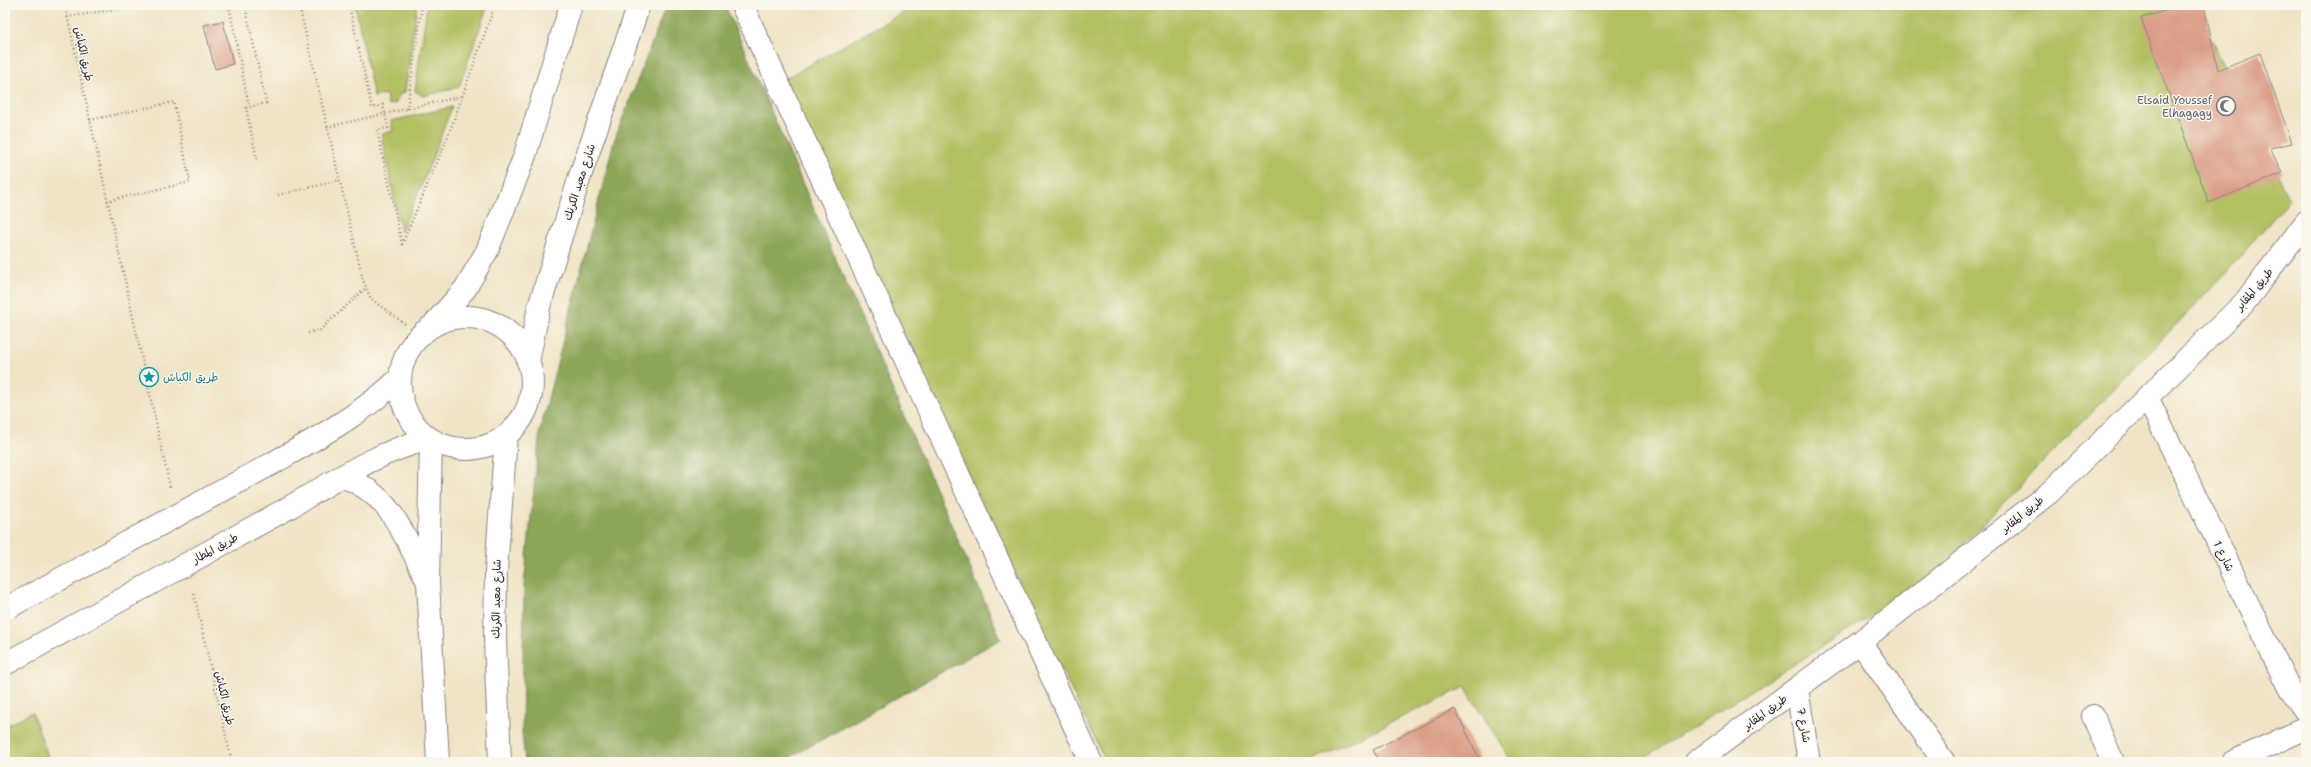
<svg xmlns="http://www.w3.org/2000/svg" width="2311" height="767" font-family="'Shantell Sans','Playpen Sans Arabic',sans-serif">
	<rect width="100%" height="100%" fill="#fbf7ec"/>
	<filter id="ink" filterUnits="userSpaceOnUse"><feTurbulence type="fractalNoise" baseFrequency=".025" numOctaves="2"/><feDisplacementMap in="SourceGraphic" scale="8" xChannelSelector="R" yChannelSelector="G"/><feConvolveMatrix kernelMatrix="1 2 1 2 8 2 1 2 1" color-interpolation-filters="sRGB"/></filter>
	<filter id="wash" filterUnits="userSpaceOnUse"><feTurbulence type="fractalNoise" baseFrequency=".012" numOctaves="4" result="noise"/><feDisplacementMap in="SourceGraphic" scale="16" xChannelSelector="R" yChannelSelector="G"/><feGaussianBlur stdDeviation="0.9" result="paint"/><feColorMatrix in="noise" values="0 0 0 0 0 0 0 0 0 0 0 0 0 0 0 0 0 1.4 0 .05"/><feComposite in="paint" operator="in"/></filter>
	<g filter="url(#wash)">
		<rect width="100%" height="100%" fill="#f0e4c6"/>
		<path fill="#b2c062" stroke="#6a714e" d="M355,5H417L405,92L400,94L396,103L388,105L386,94L374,97Z
			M427,5H488L459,87L423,96L415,91Z
			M916,5H2195L2289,200L2226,273L1928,581L1637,762H1512L1465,687L1308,762H1106L779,82Z
			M452,107L425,177L401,232L381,134L393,131L391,121Z
			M32,712L50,762H5V726Z"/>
		<path fill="#8da658" stroke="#58644a" d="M673,5H725L1001,639L782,762H525L522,733L524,585L540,430L614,141L663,14Z"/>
		<g id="blocks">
			<path fill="#da9e87" d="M2184,5H2204L2218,70L2260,53L2292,143L2270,148L2282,173L2209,203L2141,18Z
				M223,21L233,64L215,69L204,25Z
				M1455,709L1480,760L1476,762H1380L1373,750Z"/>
		</g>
	</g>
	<g filter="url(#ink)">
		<use href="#blocks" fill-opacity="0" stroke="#898380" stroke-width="1"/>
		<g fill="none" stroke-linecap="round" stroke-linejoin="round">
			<g stroke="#898380" stroke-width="24">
				<path id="minor" d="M742,5L1091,762
					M2147,397L2289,688L2306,712
					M431,440L428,582L438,762
					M1860,642L1944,762
					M1797,689L1809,762
					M2093,716L2113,762
					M500,762L495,640L496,571L506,436
					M1696,762L1860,642L2050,492L2244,303L2306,222
					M2233,762L2306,728"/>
			</g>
			<g stroke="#898380" stroke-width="24">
				<path id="major" d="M400 383a66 66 0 1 1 132 0a66 66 0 1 1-132 0Z
					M434,324L465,289L487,251L524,158L571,5
					M528,362L539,307L580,176L639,5
					M273,463C319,437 362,414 400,378
					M344,477C393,495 405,539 428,582
					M288,508C333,482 378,451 429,439
					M5,664L34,648"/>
			</g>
			<path stroke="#898380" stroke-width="2.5" stroke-dasharray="1 3" stroke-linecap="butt" d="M65,5L170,487
				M188,5V7L202,5
				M229,5L249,107
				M245,5L266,103L246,108L258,165
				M299,5L363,280L371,299L405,324
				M349,5L372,108L383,105L388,128L377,130L402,244L447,139L495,5
				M67,17L144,5
				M407,109L422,5
				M90,120L174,102L190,182L107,201
				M327,127L463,96
				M278,195L340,180
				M308,333L320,330L367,287
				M194,594L232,762"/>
			<use href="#minor" stroke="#fff" stroke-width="22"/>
			<use href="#major" stroke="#fff" stroke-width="22"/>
			<g stroke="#898380" stroke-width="24" stroke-linecap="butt">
				<path id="major-bridge" d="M9,607L273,463
					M34,648L288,508"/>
			</g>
			<use href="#major-bridge" stroke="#fff" stroke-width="22"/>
		</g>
	</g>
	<defs>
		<g id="mosque-ring" transform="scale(1)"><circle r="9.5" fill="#fbf7ec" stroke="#6b7280" stroke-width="1.5"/><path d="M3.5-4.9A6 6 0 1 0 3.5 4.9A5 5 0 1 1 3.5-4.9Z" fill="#6b7280"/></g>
		<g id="sight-ring" transform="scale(1)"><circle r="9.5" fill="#fbf7ec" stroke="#0f9aa8" stroke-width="1.5"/><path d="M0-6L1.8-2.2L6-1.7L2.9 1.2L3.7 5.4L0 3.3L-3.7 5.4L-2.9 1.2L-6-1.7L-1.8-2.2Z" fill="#0f9aa8"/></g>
	</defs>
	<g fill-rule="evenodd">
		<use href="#mosque-ring" x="2226" y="106"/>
		<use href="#sight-ring" x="149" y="377"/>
	</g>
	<g text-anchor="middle" stroke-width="3" stroke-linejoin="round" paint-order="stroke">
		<g font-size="11" fill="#22223b" stroke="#fbf7ec">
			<text transform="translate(84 54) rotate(78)" y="4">طريق الكباش</text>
			<text transform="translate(579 182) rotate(-72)" y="4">شارع معبد الكرنك</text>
			<text transform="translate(2254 289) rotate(-50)" y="4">طريق المقابر</text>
			<text transform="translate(2022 514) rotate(-39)" y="4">طريق المقابر</text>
			<text transform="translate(215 548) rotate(-29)" y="4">طريق المطار</text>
			<text transform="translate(2224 556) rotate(64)" y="4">شارع 1</text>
			<text transform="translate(496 599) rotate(-89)" y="4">شارع معبد الكرنك</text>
			<text transform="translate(225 698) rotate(77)" y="4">طريق الكباش</text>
			<text transform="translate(1765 712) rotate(-36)" y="4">طريق المقابر</text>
			<text transform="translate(1804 725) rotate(80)" y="4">شارع 7</text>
		</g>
		<g font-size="11" fill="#5b616d" stroke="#fbf7ec" text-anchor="end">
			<text x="2212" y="104">Elsaid Youssef<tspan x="2212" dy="13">Elhagagy</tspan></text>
		</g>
		<g font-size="11" fill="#0d838f" stroke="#fbf7ec" text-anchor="start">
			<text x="163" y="381">طريق الكباش</text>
		</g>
	</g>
	<rect width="2311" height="767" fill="none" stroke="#fbf7ec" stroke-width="20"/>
</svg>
